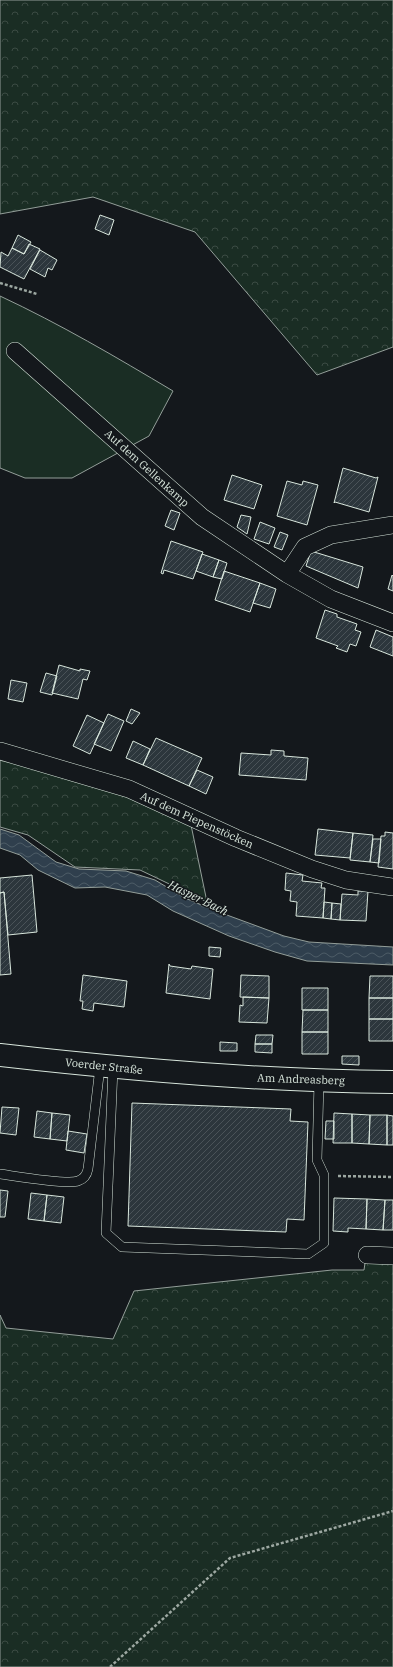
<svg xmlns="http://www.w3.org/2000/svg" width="393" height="1667" font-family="'IBM Plex Serif',serif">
	<defs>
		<pattern id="forest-crowns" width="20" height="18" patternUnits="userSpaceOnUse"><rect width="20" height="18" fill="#1a2d24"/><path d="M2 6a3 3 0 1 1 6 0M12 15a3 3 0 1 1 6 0" fill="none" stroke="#3b4b43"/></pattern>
		<pattern id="water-waves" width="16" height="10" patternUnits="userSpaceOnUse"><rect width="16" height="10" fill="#2f3f4d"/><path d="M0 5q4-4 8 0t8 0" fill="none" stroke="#4c5b66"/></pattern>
		<pattern id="building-hatch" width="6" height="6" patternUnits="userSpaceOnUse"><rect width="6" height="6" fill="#2c363c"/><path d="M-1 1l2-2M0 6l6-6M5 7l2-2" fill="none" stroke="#4a5358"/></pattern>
	</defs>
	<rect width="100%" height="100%" fill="#14181c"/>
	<path fill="#1a2d24" stroke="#939e99" d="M0,296C60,324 116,357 173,391L149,436L72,478H25L0,468Z"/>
	<path fill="url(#forest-crowns)" stroke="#939e99" d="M0,0H393V347L317,375L195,232L93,197L0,214Z
		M0,755L129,795L191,825L207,902L140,870L75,867L28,835L0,827Z
		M365,1263L393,1264V1667H0V1315L6,1328L113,1339L134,1291L332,1270H364Z"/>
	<path fill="url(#water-waves)" stroke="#939e99" d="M0,829L19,835L56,862L79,869L126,871L155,880L185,898L216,911L284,936L309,942L393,947V965L307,961L275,952L229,936L173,911L147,895L105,887L75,888L38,870L20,855L0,848Z"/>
	<path fill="url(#building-hatch)" stroke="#d8e6dc" d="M100,215L114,220L109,235L95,229Z
		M18,235L31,242L24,254L12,248Z
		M29,244L40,249L24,279L0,267L1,252L8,256L12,248L24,254Z
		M40,250L57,260L52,270L48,268L45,277L30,269Z
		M343,468L376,478L378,477L369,512L335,502L334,503Z
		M232,475L262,485L254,509L224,500Z
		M287,481L302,485L303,481L318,485L307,525L277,516Z
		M171,510L180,513L174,530L165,526Z
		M241,515L251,517L247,534L237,527Z
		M260,522L275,528L269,544L254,539Z
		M280,532L288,535L282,550L274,547Z
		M171,541L203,552L193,579L164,570L163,574L161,573Z
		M311,551L363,567L358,588L306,566Z
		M202,554L219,560L213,577L196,571Z
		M219,560L227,563L222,579L213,577Z
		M224,571L260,583L250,612L215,600Z
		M392,575L393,576V591L388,589Z
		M260,583L276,589L270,608L253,603Z
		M325,610L337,614V617L357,624L355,630L361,632L356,646L350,644L347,652L336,648L338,646L316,638Z
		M376,630L393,637V656L370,647Z
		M59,665L80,671V669L90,671L87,680L83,679L78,699L52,693Z
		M46,673L57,676L52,695L40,692Z
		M11,680L27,683L23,702L8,699Z
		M131,709L140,713L132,724L126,721Z
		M108,714L124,721L111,751L94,744Z
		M87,715L104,723L90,754L73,746Z
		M156,738L202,758L189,786L143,765Z
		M133,741L150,749L143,765L126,758Z
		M271,750L284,751V756L308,758L306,780L239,775L241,753L271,755Z
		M197,770L213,777L206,794L189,786Z
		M318,829L353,833L350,858L315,855Z
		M385,832L393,833V869L378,867L381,836H385Z
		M353,833L373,835L370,862L350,860Z
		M373,839H381L379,863L370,862Z
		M286,873L303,875L302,881L322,883L321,888H325L323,918L296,916L297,902L290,901L291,891L285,890Z
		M32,875L37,932L8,935L4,892L0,893V878Z
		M358,891H368L366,921L340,920L342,894L358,895Z
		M4,892L11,974L0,975V893Z
		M324,902L332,903L331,919L323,918Z
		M332,903L341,904L340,920L331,919Z
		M209,947L221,948L220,957L209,956Z
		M169,964L170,966L191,969L192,966L213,969L210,999L166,993Z
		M83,975L127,981L124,1007L94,1003L93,1011L82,1009L83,1001H80Z
		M241,975L269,976V998L240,997Z
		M370,976H393V998H369Z
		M302,988H328V1010H302Z
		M243,997L269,998L267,1023L239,1022L240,1005L243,1006Z
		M369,998H393V1019H369Z
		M303,1010H328V1032H302Z
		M369,1019H393V1041H369Z
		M302,1032H328V1054H302Z
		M256,1035H273L272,1044H255Z
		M220,1042L237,1043V1051H220Z
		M255,1044H272V1053L255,1052Z
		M342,1056H359V1065L342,1064Z
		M132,1103L291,1109L290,1121L308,1122L304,1220L287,1219L286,1232L128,1226Z
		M2,1107L19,1108L16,1135L0,1133Z
		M37,1111L52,1113L50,1139L34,1137Z
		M52,1113L70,1115L67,1141L50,1139Z
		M334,1113L352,1114V1143H333Z
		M352,1114L370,1115L369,1144L352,1143Z
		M370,1115H387V1145L369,1144Z
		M387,1115L393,1116V1145H387Z
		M326,1121H334V1139H325Z
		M68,1131L87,1134L84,1153L66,1150Z
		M0,1190L8,1191L5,1217H0Z
		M31,1193L47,1195L44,1221L28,1219Z
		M47,1195L64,1197L61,1223L44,1221Z
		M334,1198L367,1199L366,1229L348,1228V1232L333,1231Z
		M367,1199L385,1200L383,1230L366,1229Z
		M385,1200H393V1230H383Z"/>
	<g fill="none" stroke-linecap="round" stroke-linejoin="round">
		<g stroke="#d8e6dc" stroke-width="10">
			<path id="lane" d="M113,1068L106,1233L122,1247L308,1254L324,1243V1175L317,1160L319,1081
				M0,1174C15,1176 67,1185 78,1181C84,1179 87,1174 88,1169L100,1067"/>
		</g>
		<g stroke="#d8e6dc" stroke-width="18">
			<path id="street" d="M15,351L202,517L287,574L331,599L393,623
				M287,574L305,547L331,535L393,525
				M0,751L129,789L236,838L312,869L346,880L393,887
				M367,1255L393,1256"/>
		</g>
		<g stroke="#d8e6dc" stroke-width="24">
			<path id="secondary" d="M0,1055C131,1070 261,1081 393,1082"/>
		</g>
		<path stroke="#9da8a2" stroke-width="2.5" stroke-dasharray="3 2" stroke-linecap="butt" d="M0,283L37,294
			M338,1176L393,1177
			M110,1667L230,1558L393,1511"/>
		<use href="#lane" stroke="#14181c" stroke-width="9"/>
		<use href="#street" stroke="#14181c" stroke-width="17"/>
		<use href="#secondary" stroke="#14181c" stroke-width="22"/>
	</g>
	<g text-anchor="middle" stroke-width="3" stroke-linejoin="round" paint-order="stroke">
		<g font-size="11" fill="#d8e6dc" stroke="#14181c">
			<text transform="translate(147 468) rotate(42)" y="4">Auf dem Gellenkamp</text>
			<text transform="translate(197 820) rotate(24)" y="4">Auf dem Piepenstöcken</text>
			<text transform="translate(104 1066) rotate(6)" y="4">Voerder Straße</text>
			<text transform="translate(301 1079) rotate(2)" y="4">Am Andreasberg</text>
		</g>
		<g font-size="12" font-style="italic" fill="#d8e6dc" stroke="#14181c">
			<text transform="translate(198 898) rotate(26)" y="4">Hasper Bach</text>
		</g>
	</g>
</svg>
